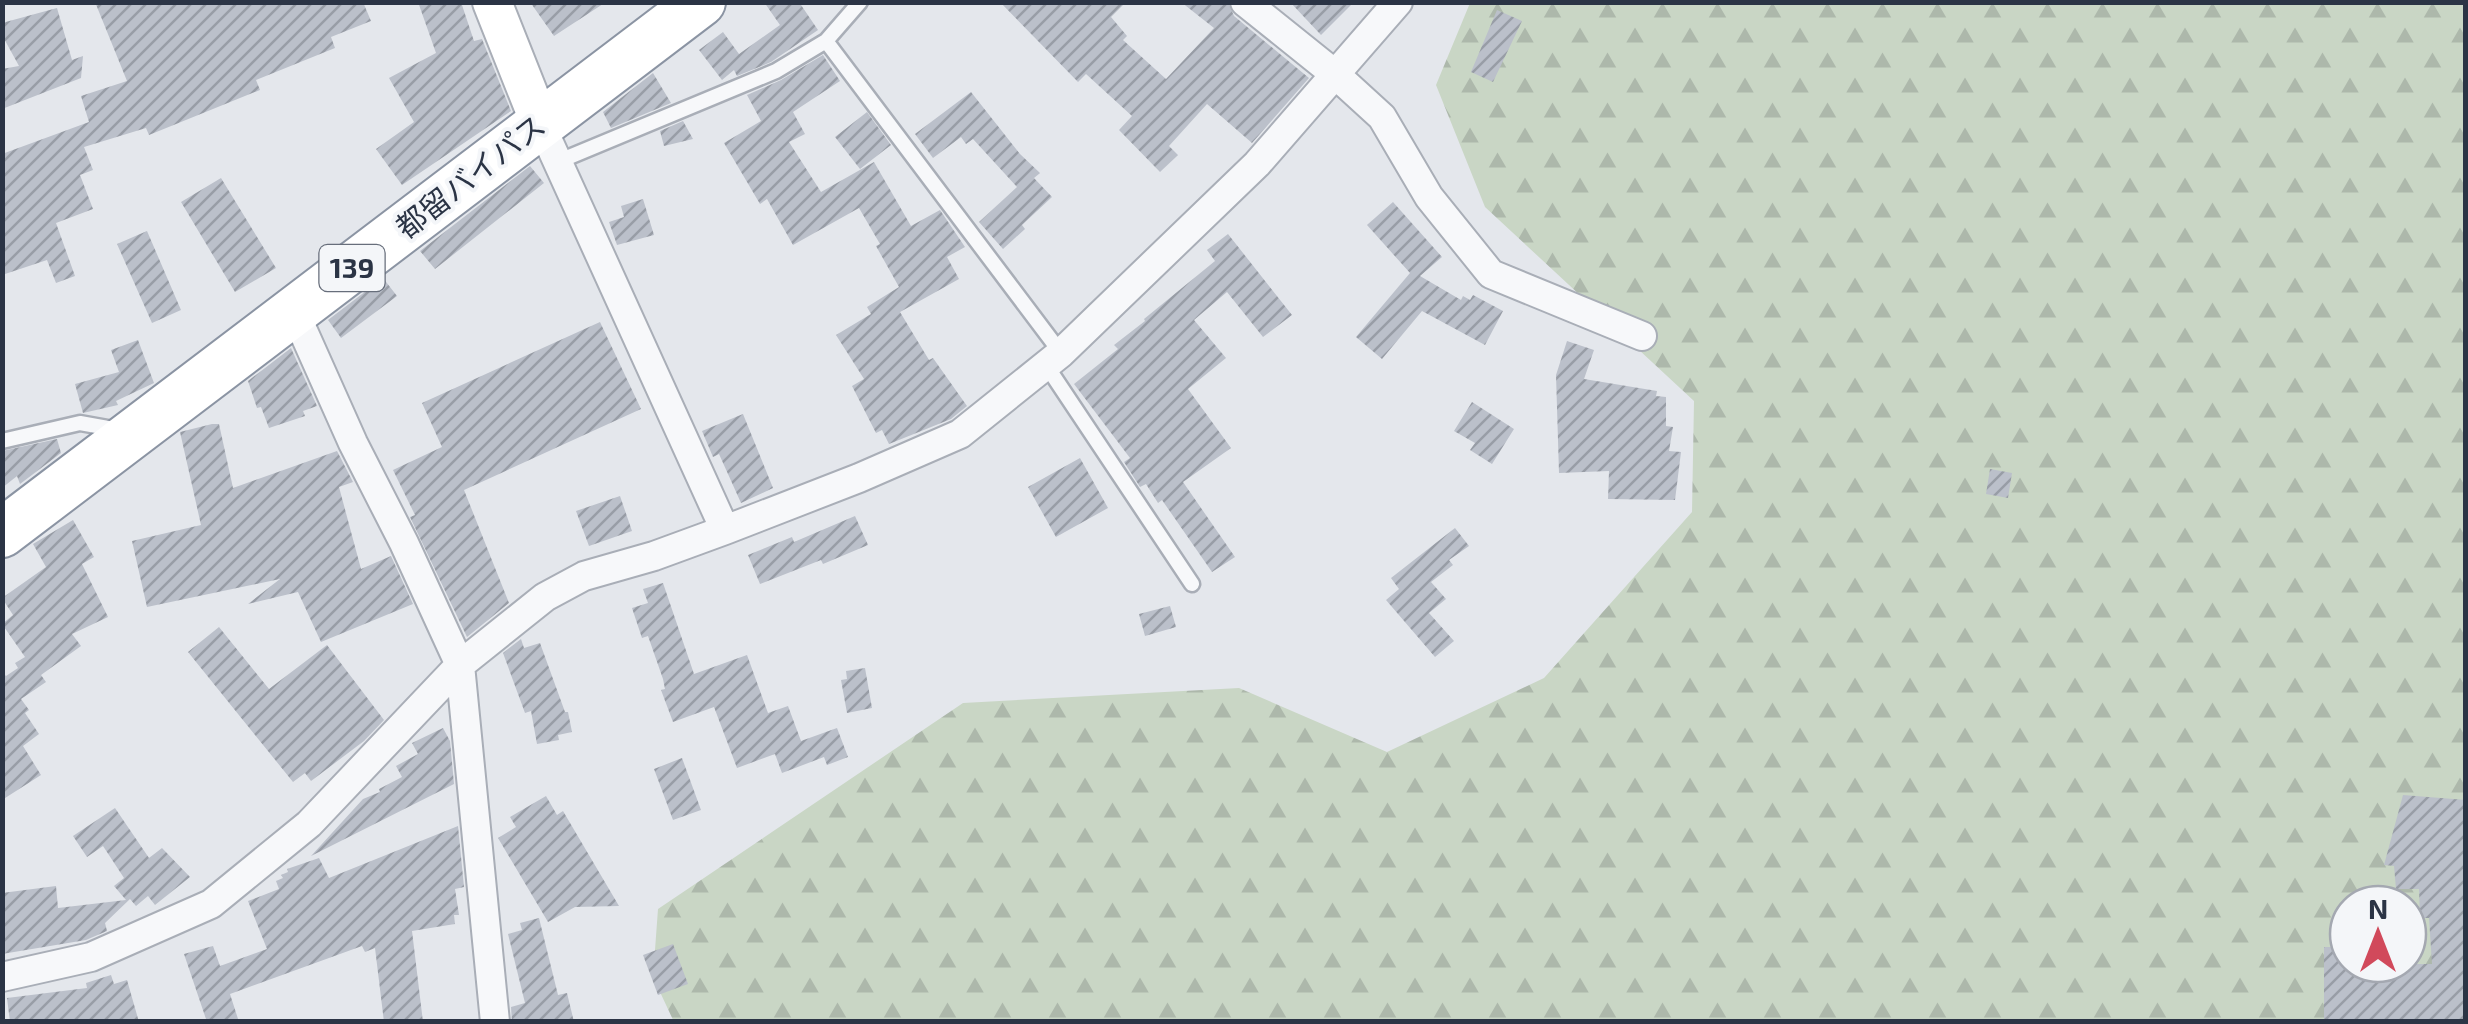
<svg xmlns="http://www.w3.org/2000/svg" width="2468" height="1024" font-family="'Exo 2','Noto Sans JP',sans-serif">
	<defs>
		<pattern id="forest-firs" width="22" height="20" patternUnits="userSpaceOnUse" patternTransform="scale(2.5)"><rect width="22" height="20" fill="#c9d6c5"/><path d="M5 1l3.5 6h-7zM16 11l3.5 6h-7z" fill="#adb8ab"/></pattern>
		<pattern id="building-hatch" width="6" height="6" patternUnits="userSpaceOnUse" patternTransform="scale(2.5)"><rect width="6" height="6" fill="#bbc0ca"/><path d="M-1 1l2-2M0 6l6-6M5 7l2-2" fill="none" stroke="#989da6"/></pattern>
	</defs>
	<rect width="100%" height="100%" fill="#e4e7ec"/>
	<path fill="url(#forest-firs)" fill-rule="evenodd" d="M1470,3H2465V1021L674,1022L653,977L658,909L963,703L1239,688L1387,752L1544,678L1692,512L1694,401L1485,207L1436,85ZM2348,904H2408V964H2348Z"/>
	<path fill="url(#building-hatch)" d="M95,2H363L371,21L331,37L335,48L256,80L260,90L149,135L146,128L84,147L93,170L80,175L93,209L56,223L75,276L56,283L47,260L2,275V154L89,122L81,96L127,81Z
		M418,2H461L474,41L482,39L511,111L402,185L376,149L414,122L389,78L436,53Z
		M530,2H606L554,36Z
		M764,2H799L818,30L771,62L737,76L734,70L722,80L699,50L723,32L739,54L780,25Z
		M1000,2H1126L1111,17L1127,36L1123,40L1166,79L1214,28L1181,2H1228L1234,16L1309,78L1252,143L1207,104L1169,146L1178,155L1160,172L1119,130L1132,116L1086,74L1078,82Z
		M1290,2H1354L1321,35Z
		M57,8L72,60L83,56L81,78L2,109V69L19,66L2,35V23Z
		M1497,10L1522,21L1493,82L1471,72Z
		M823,55L840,81L793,112L805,134L789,142L821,192L874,162L911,226L940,210L965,247L947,257L959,279L900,312L929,360L933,358L967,406L951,419L889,444L882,430L876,433L852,386L864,379L836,335L871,314L867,307L899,287L876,246L880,244L859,208L793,245L767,199L760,204L724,143L761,121L747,95L781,80Z
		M653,73L671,103L611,128L603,112Z
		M971,92L1020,154L1040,173L1034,178L1052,197L1022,225L1025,229L1003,249L979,222L1017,187L973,139L966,144L961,137L933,158L915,134Z
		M867,112L891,145L860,169L835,137Z
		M683,121L693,139L664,146L660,131Z
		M530,166L544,183L435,269L420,251Z
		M221,178L276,268L235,292L181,202Z
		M643,199L654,235L617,245L609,222L624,217L621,206Z
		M1393,202L1442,257L1420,276L1461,300L1463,296L1470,300L1473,295L1503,311L1485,345L1422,311L1382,359L1356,337L1410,273L1367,225Z
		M147,231L181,310L152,323L117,244Z
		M1228,234L1292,315L1263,337L1227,292L1194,320L1226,358L1188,389L1231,448L1183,482L1235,557L1212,572L1162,500L1158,503L1146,484L1140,487L1124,462L1130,458L1074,384L1118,349L1114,345L1145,321L1144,319L1215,261L1207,250Z
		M383,278L397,296L341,338L328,320Z
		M600,322L641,409L464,490L509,603L467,637L410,517L415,515L393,470L442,447L422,403Z
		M138,340L154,383L116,401L118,405L83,413L75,384L119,372L111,350Z
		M1567,341L1594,350L1584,379L1657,391L1656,396L1666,397V426L1673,427L1669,451L1681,452L1675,500L1608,499L1609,471L1559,473L1556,375Z
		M291,348L317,406L303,411L305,416L269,428L261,407L257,408L248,381Z
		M1472,402L1514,429L1492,464L1470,450L1475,443L1454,431Z
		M743,414L773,488L741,503L719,454L713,457L702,431Z
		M212,424H219L233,488L337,451L353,482L339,487L361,569L391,556L413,604L321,642L298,592L248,604L280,579L147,607L132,541L201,525L180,432Z
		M57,439L61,453L20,484L17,476L2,488V451Z
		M1080,458L1108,508L1056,537L1028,487Z
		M1990,469L2012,473L2008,498L1986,494Z
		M620,496L632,531L589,546L576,511Z
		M855,516L868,545L823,564L821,560L760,584L748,555L792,537L794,542Z
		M73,520L94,557L82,564L108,617L72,634L81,646L41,675L46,682L21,699L29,710L25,713L39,734L23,746L41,775L2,800V672L6,676L18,668L15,663L25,657L2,624L13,615L2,598L46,567L33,544Z
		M1455,528L1469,546L1449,560L1453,565L1431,582L1446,599L1429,613L1454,641L1435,657L1386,600L1399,589L1391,578Z
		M663,583L694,674L747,655L768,713L788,706L801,741L837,728L848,757L827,765L824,757L782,773L775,754L737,768L714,707L673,722L661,690L665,689L663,679L648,636L642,638L632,608L648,603L643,589Z
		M1170,606L1176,627L1145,636L1139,614Z
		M219,627L269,689L327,645L384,720L364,741L311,781L305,773L293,782L188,652Z
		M521,639L524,648L540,643L565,712H568L572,732L558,735L559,740L537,744L531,711L525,713L503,653Z
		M865,668L872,708L847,713L841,680L847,679L846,671Z
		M443,728L450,741L454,784L311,856L363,799L380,792L379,789L402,777L396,766L418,754L412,743Z
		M682,758L701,810L673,820L654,769Z
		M2403,795L2466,800V1022H2324V947H2348V964H2432L2429,918H2420L2419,889H2396L2394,866L2384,865Z
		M546,796L557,815L563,811L619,906L575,907L548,922L498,838L516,827L510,817Z
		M115,808L149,858L162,848L190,877L155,905L148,896L136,906L130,899L105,923L107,931L86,940L2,954V893L56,886L58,908L126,900L114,886L124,878L103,846L87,857L73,836Z
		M458,826L464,887L455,889L459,915H454L455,924L412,931L423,1022H384L375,948L365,952L362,946L230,994L239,1022H207L184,954L213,946L220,966L267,949L248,901L279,889L276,881L283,878L281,875L288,872L287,869L319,858L329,878Z
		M539,918L558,995L567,993L574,1022H512L511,1007L525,1003L508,934L522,930L520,923Z
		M673,944L688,984L658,995L643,955Z
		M111,975L114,984L127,980L139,1022H10L7,998L87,988L86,983Z"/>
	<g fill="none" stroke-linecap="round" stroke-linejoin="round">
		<g stroke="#a9aeb7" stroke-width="19">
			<path id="lane" d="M826,41L1061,353
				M557,162L776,71L826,41L860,2
				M1046,365L1192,584
				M2,441L80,423L119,430"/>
		</g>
		<g stroke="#a9aeb7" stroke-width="32">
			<path id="street" d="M1245,2L1336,75L1382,117L1429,197L1491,274L1642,336
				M540,123L725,530
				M295,313L353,443L404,543L460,665L495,1022
				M2,977L91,957L211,904L309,824L460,665L545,597L584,576L654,556L725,530L859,478L960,434L1061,353L1257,164L1398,2"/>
		</g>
		<g stroke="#a9aeb7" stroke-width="42">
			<path id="secondary" d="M492,2L540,123"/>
		</g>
		<g stroke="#8b94a3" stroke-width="52">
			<path id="highway" d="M2,533L701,2"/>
		</g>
		<use href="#lane" stroke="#f7f8fa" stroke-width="14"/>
		<use href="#street" stroke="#f7f8fa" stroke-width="28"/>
		<use href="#secondary" stroke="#fff" stroke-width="38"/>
		<use href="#highway" stroke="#fff" stroke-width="48"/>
	</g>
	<g text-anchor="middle" stroke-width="8" stroke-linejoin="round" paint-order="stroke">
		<rect fill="#f4f6f9" stroke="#676e7b" stroke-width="2.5" x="319.5" y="245" width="65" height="46" rx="8"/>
		<g font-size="28" font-weight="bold" fill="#2b3445">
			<text x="352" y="278">139</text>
		</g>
		<g font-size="30" fill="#2b3445" stroke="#f4f6f9">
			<text transform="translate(471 177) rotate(-38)" y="10">都留バイパス</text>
		</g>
	</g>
	<rect width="2468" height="1024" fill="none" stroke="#2b3445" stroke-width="10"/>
	<g transform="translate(2378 934)"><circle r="48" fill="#f4f6f9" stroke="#a4a8b1" stroke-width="2.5"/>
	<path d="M0-8L18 38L0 25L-18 38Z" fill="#d1495b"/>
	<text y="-15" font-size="28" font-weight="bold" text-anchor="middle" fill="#2b3445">N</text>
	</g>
</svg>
